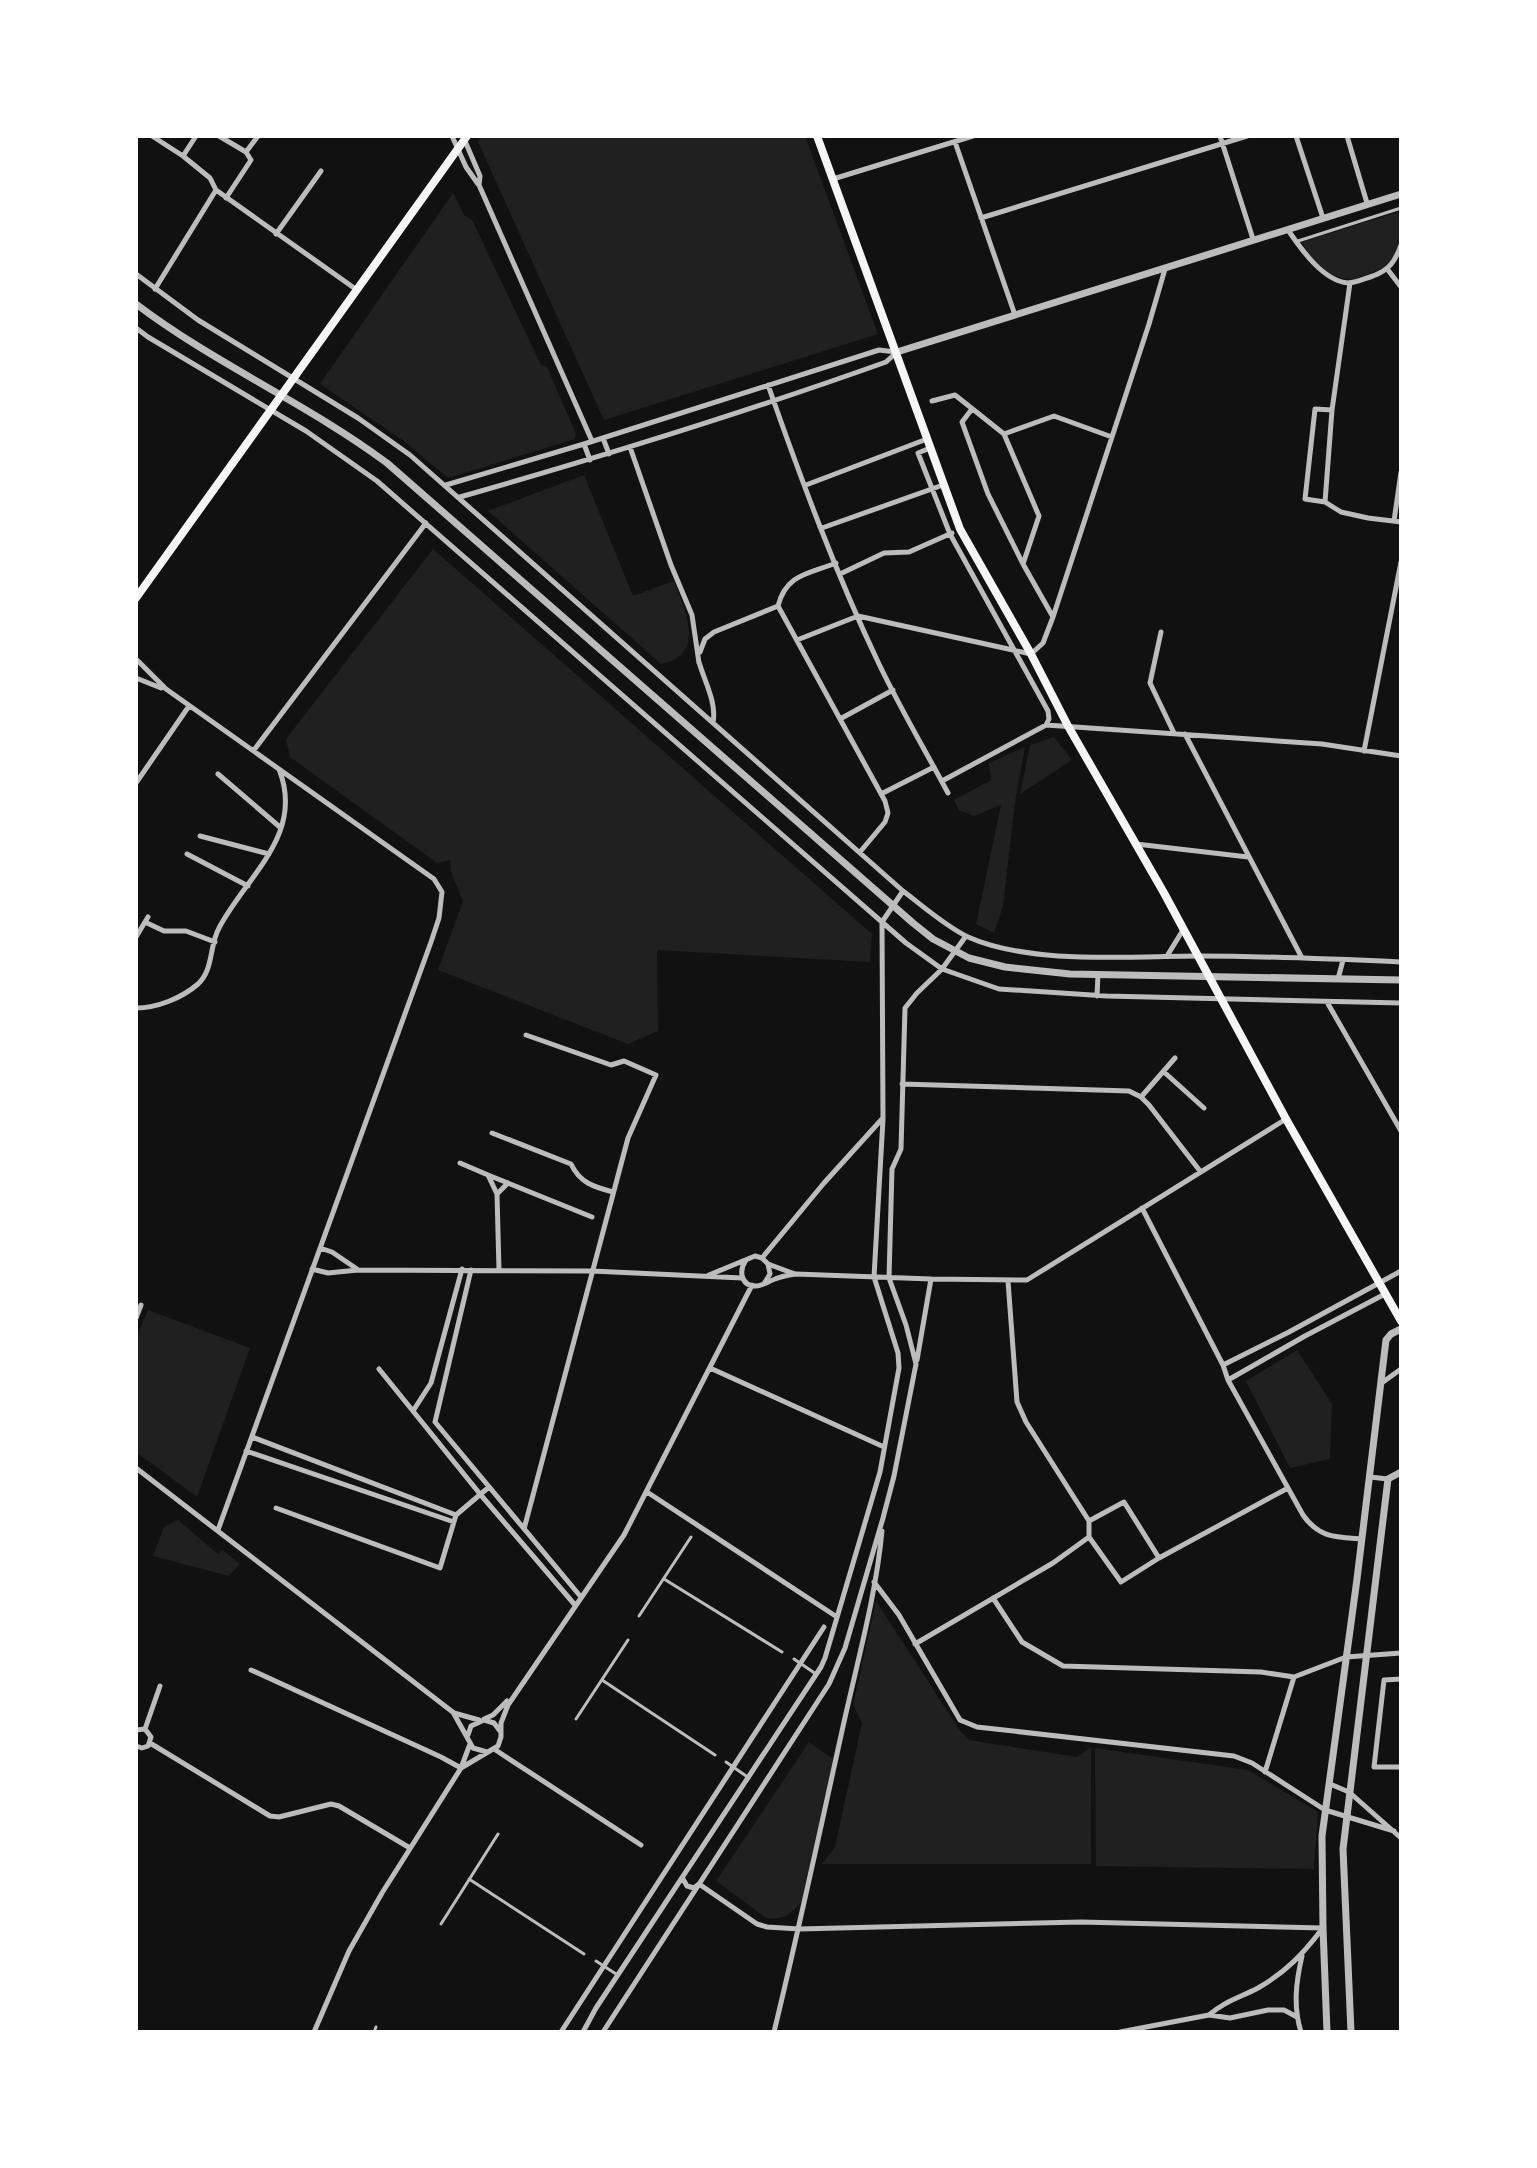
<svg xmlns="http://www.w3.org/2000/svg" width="1537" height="2168" font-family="'Golos Text',sans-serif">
	<rect width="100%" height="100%" fill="#111"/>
	<path fill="#202020" d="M482,136H805L878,334L604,420L478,142Z
		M453,193L464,215L472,220L541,365L547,367L576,434L575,439L448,478L405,442L320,384Z
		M1401,211C1401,226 1402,241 1395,255C1390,266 1381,269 1370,273C1365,275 1357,279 1352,279C1329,279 1312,261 1302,242Z
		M584,475L633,596L674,581C685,610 707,655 661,664L488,511Z
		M433,549L872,934L870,962L657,950L658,1031L628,1044L438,970L463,901L451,872L450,860L437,863L290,757L286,739Z
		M1054,737L1072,760L1020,794L1030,745Z
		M1025,747L1015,802L1003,906L994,933L976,924L1001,805L974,816L959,810L954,800L991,780L989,763Z
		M148,1310L250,1348L197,1497L136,1452V1339Z
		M1297,1350L1332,1404L1330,1459L1290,1468L1246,1381Z
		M178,1520L218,1554L222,1550L240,1564L229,1576L153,1556L164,1527Z
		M876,1601L961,1732L969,1740L1077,1757L1091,1747V1864H822L835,1847L862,1723L853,1705Z
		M809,1742L833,1759L801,1902C791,1915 783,1920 766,1918L716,1881Z
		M1095,1748L1248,1770L1318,1812L1314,1869L1096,1866Z"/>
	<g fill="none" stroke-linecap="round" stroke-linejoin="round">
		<path stroke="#bcbcbc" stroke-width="3" d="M1298,241L1401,208
			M664,1579L782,1652
			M639,1616L691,1537
			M794,1659L816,1674
			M602,1680L715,1755
			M576,1719L628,1640
			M726,1762L749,1778
			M469,1879L584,1954
			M441,1924L498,1834
			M596,1961L616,1974
			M374,2032L376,2027"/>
		<path stroke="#bcbcbc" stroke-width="5" d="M152,136L183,156L210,178L216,190
			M219,136L246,152
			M452,136L466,167L478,184
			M1220,136L1253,239
			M1296,136L1323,218
			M1347,136L1367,203
			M465,141L480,176L479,185L592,441
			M955,142L1015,315
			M246,152L258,136
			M183,156L196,136
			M833,179L973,136
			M216,190L357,290
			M226,198L251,160L246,152
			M981,218L1247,136
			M1288,230C1301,249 1323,281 1348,283C1356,283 1366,278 1373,276C1389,270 1395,262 1401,245
			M276,234L321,171
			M1388,270L1401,287
			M136,274L198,320L358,418L410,455L903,891C923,906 945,926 968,937C1031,965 1130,956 1199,956C1266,956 1334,959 1401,962
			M155,289L216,190
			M136,328L148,337L306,431L377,481L906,943L942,969L999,989L1107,996L1401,1003
			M768,385C801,479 836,574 879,664C900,708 925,750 948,793
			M932,401L955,395L1004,434L1039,516L1023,564
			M972,409L962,422L988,494L1023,564L1053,617
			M1332,410L1315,409L1305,499L1325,502L1341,512L1368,518L1401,522
			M1004,434L1054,416L1112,437
			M603,438L609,454
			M584,444L590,460
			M630,447L671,565L692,615L699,663
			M930,448L918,453L950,534L1048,711L1049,719L1046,725
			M446,485L584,444L879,350L896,352
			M806,485L927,439
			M460,497C604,456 746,412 886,362L897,352
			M1325,502L1332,410L1350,283
			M1394,521L1401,472
			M822,528L943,485
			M836,563C808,574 786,574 778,606L885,801L888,813L885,822L860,852
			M840,574L884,553L909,552L952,533
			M1161,632L1150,683L1174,733
			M797,640L858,616L1031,654L1043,643L1053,617L1149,324L1165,269
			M700,652L705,639L714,632L778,606
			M136,659L166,689L434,879L442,892L439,918L431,942L218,1530
			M699,662C704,680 717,703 713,722
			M136,678L161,688
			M840,719L893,690
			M1185,734L1302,958
			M254,750L426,523
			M1364,751L1401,562
			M218,774L281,828
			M942,781L1046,725L1322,744L1401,756
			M136,783L189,706
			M881,794L934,767
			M200,836L269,854
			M1136,844L1248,857
			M187,854L248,886
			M147,923L164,931H186L215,942
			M136,937L148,917
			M1167,956L1183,930
			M1338,979L1343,960
			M1097,996L1098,974
			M1327,1002L1401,1131
			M136,1008C157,1008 182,998 198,984C214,969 209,946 219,928C247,875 305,835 279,769
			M1164,1072L1204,1108
			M902,1084L1129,1091L1141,1097L1149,1105L1200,1171
			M1141,1097L1175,1058
			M492,1133L571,1164C580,1183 594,1187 613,1192
			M460,1163L488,1175
			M497,1194L488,1175L592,1217
			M1142,1208L1223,1365L1228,1380L1303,1515C1319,1538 1336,1537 1362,1539
			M320,1248L332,1252L357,1269
			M762,1258L824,1183L882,1119
			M746,1260C739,1270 740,1286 756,1286C762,1286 769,1281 775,1279C782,1276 789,1275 796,1274L931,1279L1027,1280L1286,1119
			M312,1269L328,1273L358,1270L592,1271L742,1278
			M471,1270L435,1422L581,1597
			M499,1270L497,1194L508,1183
			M709,1275L755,1256L762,1258L768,1264L795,1274
			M1008,1281L1017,1402L1026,1422L1089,1521V1537L1121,1582L1159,1558L1124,1502L1089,1521
			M765,1282L770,1274L768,1264
			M136,1318L141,1305
			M917,1360L931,1279
			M1223,1365L1289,1332L1401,1271
			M710,1368L884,1447
			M379,1369L480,1494L575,1605
			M1228,1380L1305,1336L1385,1294
			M1383,1382L1401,1369
			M413,1411L431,1383L462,1269
			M252,1437L456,1515
			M246,1451L454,1522
			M136,1468L454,1713L479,1720
			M1370,1477L1388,1479
			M647,1492L837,1617
			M276,1508L440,1568L456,1515L489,1487
			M524,1529L628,1138L656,1075L624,1061L611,1065L526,1035
			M1159,1558L1288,1488
			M874,1582L899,1615L960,1720L977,1727L995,1729L1234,1756L1252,1763L1325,1810L1394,1831
			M993,1598L1022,1642L1063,1666L1261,1672L1294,1677
			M915,1644L1053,1563L1089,1537
			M251,1670L441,1757L461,1768
			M1401,1679L1384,1680L1374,1767H1401
			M454,1714L473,1748L487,1752
			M484,1719L493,1715L507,1701
			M145,1729L160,1686
			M136,1730L145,1729L151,1737L148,1746L142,1748L136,1746
			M468,1735L471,1726L484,1720L494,1723L500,1731
			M150,1743L270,1816L279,1817L331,1804L339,1806L410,1848
			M494,1749L641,1845
			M461,1768L498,1746L501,1737V1723L508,1705L624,1535L752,1285
			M1265,1772L1294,1677L1346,1657L1401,1653
			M1330,1784L1349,1792L1401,1838
			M683,1879L687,1886L694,1888L699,1884L757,1924L767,1927L799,1929L1081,1922L1323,1928
			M1209,2015C1225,2001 1239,1998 1258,1988C1286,1972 1303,1954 1322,1929
			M314,2032L349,1951L382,1893L461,1768L470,1744
			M561,2032L824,1627
			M583,2032L596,2008L821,1667L825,1658L880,1472L899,1368L898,1353L874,1277L883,1119L882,922L903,891
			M603,2032L829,1684L845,1648L883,1518L894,1476L916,1364L906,1325L889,1278L892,1169L901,1149L905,1008L917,993L942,969L966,936
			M774,2032C799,1929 821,1826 844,1722C858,1659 876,1595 882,1531
			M1120,2032L1209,2015L1230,2018L1268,2010H1284L1297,2017
			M1301,2032C1293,2006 1296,1982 1302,1956"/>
		<path stroke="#bcbcbc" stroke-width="7" d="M136,304C215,364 308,404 387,463L913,923L933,939L969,958L1005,967L1070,974L1401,980
			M897,352L1401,194
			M1327,2032L1323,1928L1322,1836L1357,1579L1386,1340L1391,1334L1401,1329
			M1351,2032L1343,1849L1388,1479L1401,1472"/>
		<path stroke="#f5f5f5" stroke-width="8" d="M817,136L960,529L1031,654L1068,726L1164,893L1286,1119L1401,1321
			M136,598L467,136"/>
	</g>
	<rect width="1537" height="2168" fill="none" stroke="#ffffff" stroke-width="276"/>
</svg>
